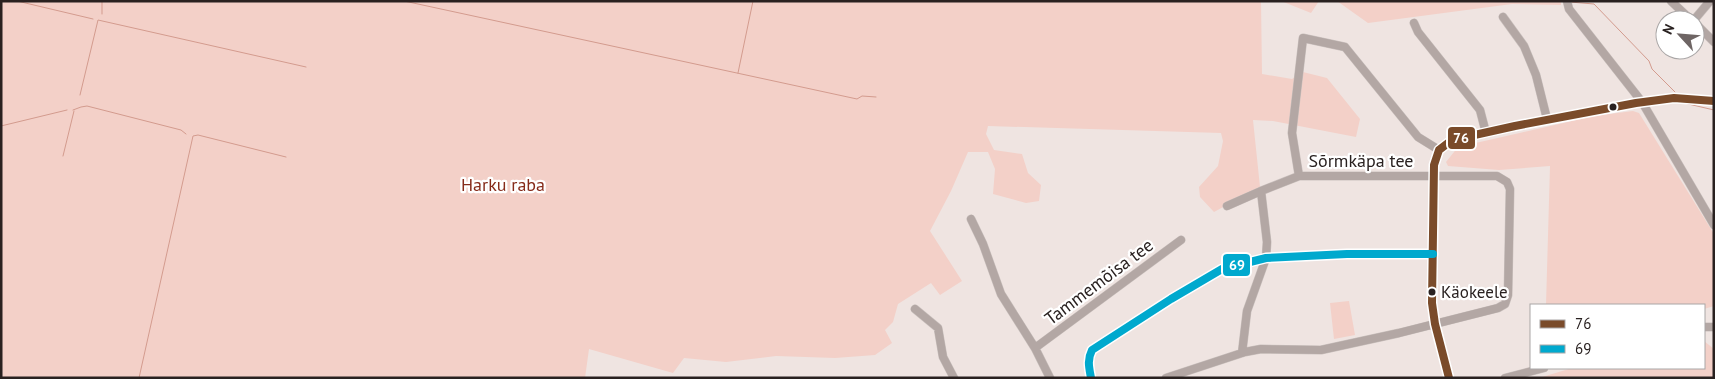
<svg xmlns="http://www.w3.org/2000/svg" width="1715" height="379" font-family="'PT Sans',sans-serif">
	<rect width="100%" height="100%" fill="#efe4e1"/>
	<path fill="#f3d0c8" d="M1,1H1261L1262,74L1292,79L1303,72L1327,78L1360,119L1356,137L1273,121L1253,120L1260,187L1214,212L1200,197L1199,187L1218,166L1223,141L1221,133L988,126L986,134L994,150L1022,154L1028,173L1041,185L1039,201L1026,203L993,194L995,169L988,152H968L951,191L930,231L962,281L940,295L931,283L898,304L893,322L885,330L892,343L875,355L835,358L776,356L726,362L684,358L673,373L589,349L585,378H1Z
		M1281,1H1319L1311,13Z
		M1337,1H1561V5L1512,4L1368,23Z
		M1633,111L1639,113L1714,234V306L1704,309V305H1546L1550,166L1499,170L1448,166L1446,162L1458,147L1594,116Z
		M1349,301L1355,335L1334,339L1330,303Z
		M1704,341L1714,349V378H1539L1572,368H1704Z"/>
	<g fill="none" stroke-linecap="round" stroke-linejoin="round">
		<path stroke="#d39b8e" stroke-width="1" d="M17,1L93,19
			M102,1V14
			M404,1L857,99L862,96L876,97
			M1570,2L1594,4L1649,61L1652,69L1675,92
			M738,73L753,1
			M80,95L98,20L306,67
			M1684,103L1714,110
			M73,110L81,107L87,106L181,130L186,134
			M1,126L67,110
			M63,156L74,111
			M139,378L193,136L198,135L286,157"/>
		<g stroke="#cbc2bf" stroke-width="9">
			<path id="minor" d="M1567,1L1569,9L1642,102L1714,225
				M1671,1L1691,20
				M1503,17L1524,46L1536,75L1547,119
				M1694,20L1710,1
				M1414,23L1418,32L1480,110L1486,133
				M1695,23L1714,42
				M1299,176L1292,133L1303,38L1345,47L1418,137L1439,150
				M971,219L983,244L1001,294L1035,348L1050,378
				M915,309L938,328L943,357L954,378
				M1704,327H1714
				M1035,348L1181,240
				M1242,353L1247,311L1266,258L1267,242L1261,191
				M1091,378C1089,367 1087,360 1092,350L1171,299L1222,269L1266,258L1347,254H1433
				M1166,378L1245,352L1261,349L1321,350L1399,333L1498,308L1505,304L1508,295L1510,189L1507,182L1497,176H1299L1261,191L1227,206
				M1449,378L1435,324L1432,303L1434,165L1439,150L1452,140L1515,126L1636,103L1674,98L1714,101
				M1505,378L1544,368"/>
		</g>
		<use href="#minor" stroke="#b3a7a4" stroke-width="8"/>
		<g stroke="#fff" stroke-width="11">
			<path id="bus-1" d="M1449,378L1435,324L1432,303L1434,165L1439,150L1452,140L1515,126L1636,103L1674,98L1714,101"/>
		</g>
		<g stroke="#fff" stroke-width="11">
			<path id="bus-2" d="M1091,378C1089,367 1087,360 1092,350L1171,299L1222,269L1266,258L1347,254H1433"/>
		</g>
		<use href="#bus-1" stroke="#7a4b2a" stroke-width="8"/>
		<use href="#bus-2" stroke="#00a9ce" stroke-width="8"/>
	</g>
	<g fill="#292120" stroke="#fff" stroke-width="2">
		<circle cx="1613" cy="107" r="4.5"/>
		<circle cx="1432" cy="292" r="4.5"/>
	</g>
	<g text-anchor="middle" stroke-width="4.5" stroke-linejoin="round" paint-order="stroke">
		<g font-size="17" fill="#292120" stroke="#fff" text-anchor="start">
			<text x="1441" y="298">Käokeele</text>
		</g>
		<g font-size="18" fill="#292120" stroke="#fff">
			<text x="1361" y="167">Sõrmkäpa tee</text>
			<text transform="translate(1099 282) rotate(-37)" y="6">Tammemõisa tee</text>
		</g>
		<g font-size="18" fill="#862b1a" stroke="#fff">
			<text x="503" y="191">Harku raba</text>
		</g>
	</g>
	<g stroke="#fff" stroke-width="2">
		<rect x="1447" y="126" width="29" height="24" rx="5" fill="#7a4b2a"/>
		<rect x="1222" y="253" width="29" height="24" rx="5" fill="#00a9ce"/>
	</g>
	<g font-size="14" text-anchor="middle" font-weight="bold" fill="#fff">
		<text x="1461" y="143">76</text>
		<text x="1237" y="270">69</text>
	</g>
	<rect width="1715" height="379" fill="none" stroke="#292120" stroke-width="5"/>
	<rect x="1530" y="304" width="175" height="65" fill="#ffffff" stroke="#a9a6a6"/>
	<rect x="1540" y="320" width="25" height="8" fill="#7a4b2a" stroke="#a9a6a6"/>
	<text x="1575" y="329" font-size="15" fill="#292120">76</text>
	<rect x="1540" y="345" width="25" height="8" fill="#00a9ce" stroke="#a9a6a6"/>
	<text x="1575" y="354" font-size="15" fill="#292120">69</text>
	<g transform="translate(1680 35) rotate(296)"><circle r="24" fill="#ffffff" stroke="#a9a6a6"/>
	<path d="M0-4L9 19L0 12L-9 19Z" fill="#6e6564"/>
	<text y="-8" font-size="14" font-weight="bold" text-anchor="middle" fill="#292120">N</text>
	</g>
</svg>
